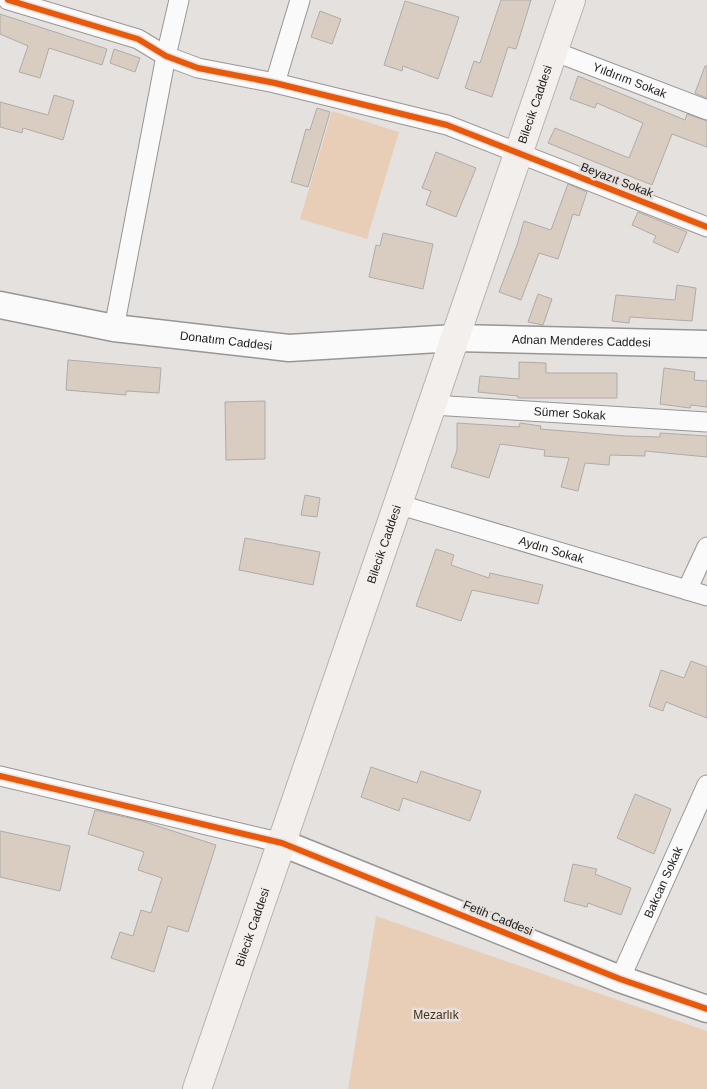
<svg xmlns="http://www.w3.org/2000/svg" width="707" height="1089" font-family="Helvetica,sans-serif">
	<rect width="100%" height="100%" fill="#e4e1df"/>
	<path fill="#e9ceb7" d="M332,111L399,132L367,239L300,219Z
		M376,916L707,1031V1089H348Z"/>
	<path fill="#d9ccc1" stroke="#aeacaa" d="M501,0H531L516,49L508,47L492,97L465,88L474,61L480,63Z
		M405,1L459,17L438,79L403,66L402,71L384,65Z
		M320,11L341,19L332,44L311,37Z
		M0,14L107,49L102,65L49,48L40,78L19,72L28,46L0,34Z
		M114,49L140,58L135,72L110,63Z
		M705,66H707V98L695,93Z
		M578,76L685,120L687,114L707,121V147L672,134L652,185L548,143L555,128L629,158L643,123L597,103L595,108L570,99Z
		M54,95L74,101L63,140L23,128L22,133L0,127V102L48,115Z
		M317,108L330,112L308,187L291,182L306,129L310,130Z
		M436,152L476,168L456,217L426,205L431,191L422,188Z
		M568,184L587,192L579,216L573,214L558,259L539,253L521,300L499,292L517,245L524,221L551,230Z
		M638,212L687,232L678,253L653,242L656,236L632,225Z
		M383,233L433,244L423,289L369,277L376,245L380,246Z
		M677,285L696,288L692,321L630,317L629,323L612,321L616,295L675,300Z
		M538,294L552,299L543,325L528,322Z
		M68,360L161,368L159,393L126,391V395L66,390Z
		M519,362L546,363V373H617V398H518V396L478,392L480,376L519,379Z
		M664,368L695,372L694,380L707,381V407L691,405L690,408L660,404Z
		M265,401V459L226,460L225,402Z
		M457,423L519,427L520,423L541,426L540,429L626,436L660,437V433L707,436V457L645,451V456L610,455L609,465L585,463L578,491L561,487L569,458L544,456L545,450L500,444L489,478L451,467L457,450Z
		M305,495L320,498L317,517L301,515Z
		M245,538L320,552L313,585L239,570Z
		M436,549L454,555L451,565L489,578L490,573L543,585L538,604L472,590L461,621L416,606Z
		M691,661L707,667V718L666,702L663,711L649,706L661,670L684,678Z
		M371,767L417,783L421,771L481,791L470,821L403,798L399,811L361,797Z
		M635,794L671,809L654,854L617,838Z
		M95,810L142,821L216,845L188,932L168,926L154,972L111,958L120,932L133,936L141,910L151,913L162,878L138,870L144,852L88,834Z
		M0,831L70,846L60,891L0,877Z
		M573,864L597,869L595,874L631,888L621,915L588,903L587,907L564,901Z"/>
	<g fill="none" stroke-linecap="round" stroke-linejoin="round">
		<g stroke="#989695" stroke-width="21">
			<g id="street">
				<path d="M8,0L138,39L166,56L198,68L275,83L447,125L707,227"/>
				<path id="s1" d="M553,51L707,110"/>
				<path d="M275,83L300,0"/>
				<path d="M114,328L166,56L179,0"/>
				<path id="s2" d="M432,405L707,422"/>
				<path id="s3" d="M397,504L707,596"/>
				<path d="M687,590L707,547"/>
				<path d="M0,776L282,843"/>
				<path id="s4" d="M620,979L707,785"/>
			</g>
		</g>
		<g stroke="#989695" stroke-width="29">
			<g id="secondary">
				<path id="s5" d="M0,305L114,328L289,348L455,338L707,344"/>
				<path d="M282,843L620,979L707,1009"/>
			</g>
		</g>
		<g stroke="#b9b3ae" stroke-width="30">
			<g id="primary">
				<path id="s6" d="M197,1089L571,0"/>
			</g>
		</g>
		<use href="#street" stroke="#fbfafa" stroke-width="19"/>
		<use href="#secondary" stroke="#fbfafa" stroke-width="26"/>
		<use href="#primary" stroke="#f3efed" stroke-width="28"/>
		<g stroke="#e6e1dd" stroke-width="9">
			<path id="cycleway" d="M8,0L138,39L166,56L198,68L275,83L447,125L707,227
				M0,776L282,843L620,979L707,1009"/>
		</g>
		<use href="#cycleway" stroke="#e8590c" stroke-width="6"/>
	</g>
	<g text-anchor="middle" stroke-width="5" stroke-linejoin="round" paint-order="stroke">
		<g font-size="12" fill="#1d1b1a" stroke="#e6e1dd">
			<text dy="4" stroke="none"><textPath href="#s1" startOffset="82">Yıldırım Sokak</textPath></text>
			<text dy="4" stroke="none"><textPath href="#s6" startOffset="1041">Bilecik Caddesi</textPath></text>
			<text transform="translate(617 180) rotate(21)" y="4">Beyazıt Sokak</text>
			<text dy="4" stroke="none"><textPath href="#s5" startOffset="229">Donatım Caddesi</textPath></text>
			<text dy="4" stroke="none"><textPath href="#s5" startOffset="585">Adnan Menderes Caddesi</textPath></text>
			<text dy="4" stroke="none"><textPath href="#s2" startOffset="138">Sümer Sokak</textPath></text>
			<text dy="4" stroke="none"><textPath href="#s6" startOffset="576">Bilecik Caddesi</textPath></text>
			<text dy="4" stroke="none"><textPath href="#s3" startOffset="161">Aydın Sokak</textPath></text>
			<text dy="4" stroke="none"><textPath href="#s4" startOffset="106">Bakcan Sokak</textPath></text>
			<text transform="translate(498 918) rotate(22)" y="4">Fetih Caddesi</text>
			<text dy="4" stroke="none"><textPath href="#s6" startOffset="171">Bilecik Caddesi</textPath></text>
		</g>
		<g font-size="12" fill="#4b2d0f" stroke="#e6e1dd">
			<text x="436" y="1019">Mezarlık</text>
		</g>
	</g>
</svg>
